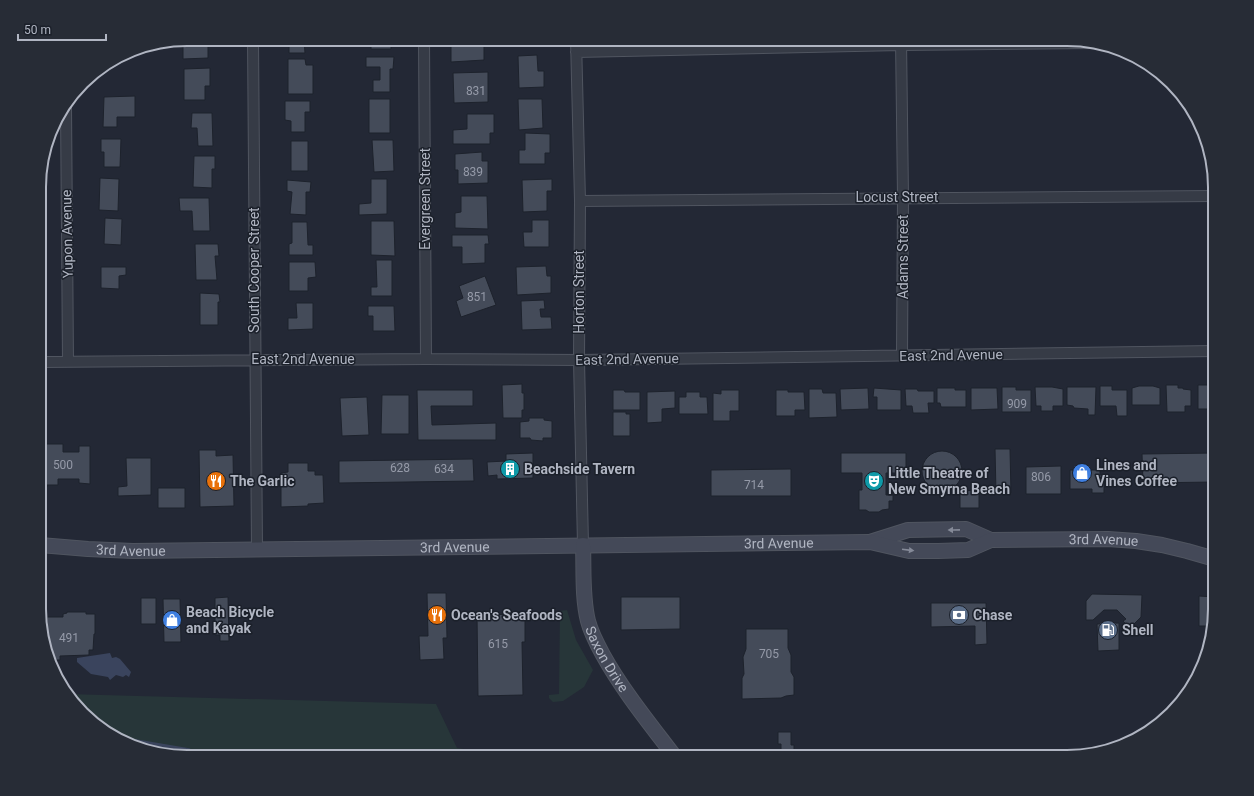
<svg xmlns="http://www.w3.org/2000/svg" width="1254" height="796" font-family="Roboto,sans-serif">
	<rect width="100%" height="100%" fill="#232835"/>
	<path fill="#273639" d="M567,610L576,640L593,670L584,687L563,701L553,702L549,698V695L559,694L560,611Z
		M66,694L436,704L457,748L519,757H187L148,752L105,732Z"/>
	<path fill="#3a445d" d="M110,653L112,658L116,657L120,659L131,672L129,677L126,675L123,677L116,675L110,680L108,677L91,674L77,662V658Z"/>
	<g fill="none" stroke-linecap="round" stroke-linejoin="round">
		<path stroke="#3a445d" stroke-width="3.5" d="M120,739H124L189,750V757"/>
	</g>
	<path fill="#444b59" stroke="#1d222c" d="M187,39H204V42H208V58L183,59V46H177V41Z
		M289,39H304L305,53H289Z
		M371,39H391V49H371Z
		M451,39H484V60L451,62Z
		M537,55L538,71H544V87L519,88L518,56Z
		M366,57H394L393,69H390V92H373V80H380V67H366Z
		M288,59H305L306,65H313V94H288Z
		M210,68V86H205V100H184V69Z
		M488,72V102L454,103L453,73Z
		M135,96V117H117V127H103L104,97Z
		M369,99H390V133H369Z
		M518,99H542L543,128L519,130Z
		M285,101H310V112H305V132H291V121L285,120Z
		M192,113H212L213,146H198L197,128H191Z
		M467,114H494V133H490V144H453V130L467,129Z
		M525,133L550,134V153H545V164H519V150H525Z
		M101,139H121L120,167H104V152H101Z
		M372,140H393L394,171L374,172Z
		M291,141H308V171H291Z
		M482,152V161H488V183L458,184V170H455V154Z
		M194,156H215V169H212V188L193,187Z
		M100,178L119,179L118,211L99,210Z
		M371,179H387V214L359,215V204L371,203Z
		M552,179V191H547V211L523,212L522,180Z
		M287,180L311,182L310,192H306V215L290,214L292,192L287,191Z
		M461,196H487L488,229L455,228V213L461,212Z
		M179,198H209L210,231H193L192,211H180Z
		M105,218L122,219L121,245L104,244Z
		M532,220H549V247H524L523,232H532Z
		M371,221H394L395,256L371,255Z
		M292,222H307L308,245H313V255H289V244L292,243Z
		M452,235H488L489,244H485V263L462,264V247H452Z
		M195,244H218L219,256H215L217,280H196Z
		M376,260H392V296H371V287H377Z
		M289,262H315L316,277L308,278V291H289Z
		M546,266L547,276H551V293L517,295L516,267Z
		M101,267H126V275L119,276V289L101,288Z
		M485,276L496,305L461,317L456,301L463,298L459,286Z
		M200,293L219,294L220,302H218V325H200Z
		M544,300L545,309H540L541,317H551L552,329L522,330L521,301Z
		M296,303H313V329L288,330V318H297Z
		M368,306H394L395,331H373V316H368Z
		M522,384V393H524V410H522V418H503L502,385Z
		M1166,385H1178V388H1183V389L1191,390V406H1185V412H1167Z
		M1198,385H1209V387H1215V409H1198Z
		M1100,386H1112V390H1127V416H1117L1116,406H1100Z
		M1139,386H1153L1160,388V405H1132V388Z
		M1002,387H1016V390H1031V412H1002Z
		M1035,387H1052L1063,389V406H1053V411H1041V406H1036Z
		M1067,387H1096L1095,415H1088V409L1074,408L1073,406L1067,405Z
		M868,388L869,409L841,410L840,389Z
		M874,388L901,390V410H877V397H873Z
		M937,388H955V390H966V407H941L940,403H937Z
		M971,388H997L998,409L971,410Z
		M809,389H822L823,393H836L837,417L809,418Z
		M905,389H917L918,391H934V403H928L929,413H913L912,406H906Z
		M417,390H473V406H431L432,425L496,423V440H418Z
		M613,390H624L625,392H640V410H613Z
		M721,390H739V411H730V421H713V393L721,394Z
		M776,390H788V392H804L805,410H795V416H776Z
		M675,391V408L662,409V422L647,423V392Z
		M686,392H700V397H707L708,414H679V397H686Z
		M382,395H409V434H381Z
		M367,397L369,435L342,436L340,398Z
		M613,412H626V414H630V436H613Z
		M529,418H544V420L552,421V438H543V441L531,440L530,438H520V422L529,421Z
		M40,444H63V452H79V446H90V484L79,483V479H58V485H47V487H40Z
		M995,449H1010L1011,493H996Z
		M199,450H216V456L233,455L234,506L200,507Z
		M922 471a20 20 0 1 1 40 0a20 20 0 1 1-40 0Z
		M533,453V478L497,479V475L488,476L487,462L506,461V454Z
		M841,453H906V473H886V495H893V501H889V509L882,510L879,512H869L866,510H859V490H862V473H841Z
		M1215,453V482L1143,483L1142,454Z
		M126,458H151V495L118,496V487L127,486Z
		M473,459L474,481L339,483V461Z
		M288,463H308V471H315V475H323L324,503L308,504V506L281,507V473L288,472Z
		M1061,466V494H1026V467Z
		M791,469V496H711V470Z
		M1070,470H1100V475H1104V493H1092V489H1070Z
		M158,488H185V508H158Z
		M979,490V508H960V491Z
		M427,593H446L447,638H443L444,659L420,660L419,636H428Z
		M1092,594L1142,595L1141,617L1130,628L1123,621L1126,619L1117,610H1104L1093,620H1086V601Z
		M1199,596L1215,597V619L1213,630H1206V626H1199Z
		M228,597L229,641H220V635H215V598Z
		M621,597H680V629L621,630Z
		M141,598H156V624H141Z
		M163,599H180L181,642H164Z
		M931,603H986L987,644L975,645V626L931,627Z
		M67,612H86V614H95V634H94L93,650H89V655L60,656V660H52L45,642V633H47V617H63V614L67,613Z
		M525,614V642H522L523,695L478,696L477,615Z
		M1119,623V650L1098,651L1097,624Z
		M746,629H788V648L791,655V672L794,677V695L786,696L781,698L742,699V678L744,674L743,657L746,649Z
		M1196,668H1202L1196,679Z
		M778,732H791V745H794V751H798V757H801H784V751H781V744H778Z"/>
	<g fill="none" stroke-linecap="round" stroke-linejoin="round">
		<g stroke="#505560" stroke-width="12">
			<path id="street" d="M253,39L257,549
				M424,39L426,359
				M576,39L580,201L579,360L583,545
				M901,39L903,197L902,355
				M576,52L901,45L1092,43
				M66,106L68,362
				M580,201L1215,196
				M40,362L426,359L579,360L1215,351"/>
		</g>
		<g stroke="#505560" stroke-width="16">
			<g id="secondary">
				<path d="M870,542L908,530L966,529L991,540"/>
				<path id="s1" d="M40,545L88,549L133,551L870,542L909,551H938L968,550L991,540L1108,539L1136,541L1162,545L1187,551L1215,559"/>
				<path id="s2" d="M583,545C584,570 582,597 588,621C591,633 597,644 603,655C623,691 650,724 675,757"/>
			</g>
		</g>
		<use href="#street" stroke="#363b46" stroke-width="10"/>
		<use href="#secondary" stroke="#444958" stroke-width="14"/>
	</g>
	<defs><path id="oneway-solid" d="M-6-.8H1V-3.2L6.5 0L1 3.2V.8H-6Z"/></defs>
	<g fill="#858a98">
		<use href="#oneway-solid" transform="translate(954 530) rotate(179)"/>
		<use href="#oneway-solid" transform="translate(908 550) rotate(7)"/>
	</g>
	<defs>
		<g id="building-disc" transform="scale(1)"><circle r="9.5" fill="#0f9aa8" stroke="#1b202a"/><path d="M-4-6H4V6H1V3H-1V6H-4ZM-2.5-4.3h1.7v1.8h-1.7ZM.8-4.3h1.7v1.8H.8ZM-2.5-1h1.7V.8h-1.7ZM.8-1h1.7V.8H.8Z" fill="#fff"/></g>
		<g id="shop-disc" transform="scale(1)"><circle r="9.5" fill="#3f7fe0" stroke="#1b202a"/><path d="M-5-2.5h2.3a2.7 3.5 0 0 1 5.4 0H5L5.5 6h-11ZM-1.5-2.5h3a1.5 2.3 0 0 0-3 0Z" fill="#fff"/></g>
		<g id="restaurant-disc" transform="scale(1)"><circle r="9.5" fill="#e8710a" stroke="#1b202a"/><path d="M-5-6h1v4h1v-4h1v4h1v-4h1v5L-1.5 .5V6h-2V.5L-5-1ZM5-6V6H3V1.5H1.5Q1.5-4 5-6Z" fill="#fff"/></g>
		<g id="theatre-disc" transform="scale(1)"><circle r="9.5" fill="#0f9aa8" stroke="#1b202a"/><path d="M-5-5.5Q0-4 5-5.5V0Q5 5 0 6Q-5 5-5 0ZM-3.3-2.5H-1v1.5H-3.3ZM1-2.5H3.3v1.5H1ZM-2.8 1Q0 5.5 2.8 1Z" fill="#fff"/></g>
		<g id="bank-disc" transform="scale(1)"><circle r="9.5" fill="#5c6f8a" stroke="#1b202a"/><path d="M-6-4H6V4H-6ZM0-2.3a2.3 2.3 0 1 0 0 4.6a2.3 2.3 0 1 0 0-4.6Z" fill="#fff"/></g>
		<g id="fuel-disc" transform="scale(1)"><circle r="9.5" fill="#5c6f8a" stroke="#1b202a"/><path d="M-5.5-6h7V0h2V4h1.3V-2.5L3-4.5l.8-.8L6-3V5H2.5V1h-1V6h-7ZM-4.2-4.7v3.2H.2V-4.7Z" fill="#fff"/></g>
	</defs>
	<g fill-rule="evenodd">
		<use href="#building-disc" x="510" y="469"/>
		<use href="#shop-disc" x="1082" y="473"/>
		<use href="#restaurant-disc" x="216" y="481"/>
		<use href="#theatre-disc" x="874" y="481"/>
		<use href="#restaurant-disc" x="437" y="615"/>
		<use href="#bank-disc" x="959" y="615"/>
		<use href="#shop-disc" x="172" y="620"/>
		<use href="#fuel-disc" x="1108" y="630"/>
	</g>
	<g text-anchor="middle" stroke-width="3" stroke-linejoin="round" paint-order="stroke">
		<g font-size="12" fill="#959aa8">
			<text x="476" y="95">831</text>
			<text x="473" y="176">839</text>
			<text x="477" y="301">851</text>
			<text x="1017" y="408">909</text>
			<text x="63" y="469">500</text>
			<text x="400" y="472">628</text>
			<text x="444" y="473">634</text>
			<text x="1041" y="481">806</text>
			<text x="754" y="489">714</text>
			<text x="69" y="642">491</text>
			<text x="498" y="648">615</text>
			<text x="769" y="658">705</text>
		</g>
		<g font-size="14" fill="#b0b5c2" stroke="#1b202a">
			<text x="897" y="202">Locust Street</text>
			<text transform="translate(425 199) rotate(-90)" y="5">Evergreen Street</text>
			<text transform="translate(67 234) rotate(-91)" y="5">Yupon Avenue</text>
			<text transform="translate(903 257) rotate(-90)" y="5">Adams Street</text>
			<text transform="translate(254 270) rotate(-90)" y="5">South Cooper Street</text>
			<text transform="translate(579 292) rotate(-90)" y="5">Horton Street</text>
			<text transform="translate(951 355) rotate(-1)" y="5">East 2nd Avenue</text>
			<text x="303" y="364">East 2nd Avenue</text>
			<text transform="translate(627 359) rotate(-1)" y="5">East 2nd Avenue</text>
			<text dy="5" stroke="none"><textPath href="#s1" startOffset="1067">3rd Avenue</textPath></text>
			<text dy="5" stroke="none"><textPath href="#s1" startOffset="739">3rd Avenue</textPath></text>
			<text dy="5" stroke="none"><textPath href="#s1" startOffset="415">3rd Avenue</textPath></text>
			<text dy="5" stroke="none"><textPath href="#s1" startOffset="91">3rd Avenue</textPath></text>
			<text dy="5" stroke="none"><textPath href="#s2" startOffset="119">Saxon Drive</textPath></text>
		</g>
		<g font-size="14" font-weight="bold" fill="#b0b5c2" stroke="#1b202a" text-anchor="start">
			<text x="1096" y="470">Lines and<tspan x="1096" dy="16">Vines Coffee</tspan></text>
			<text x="524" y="474">Beachside Tavern</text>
			<text x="888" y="478">Little Theatre of<tspan x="888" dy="16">New Smyrna Beach</tspan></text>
			<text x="230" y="486">The Garlic</text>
			<text x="186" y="617">Beach Bicycle<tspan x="186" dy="16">and Kayak</tspan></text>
			<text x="451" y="620">Ocean's Seafoods</text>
			<text x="973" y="620">Chase</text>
			<text x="1122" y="635">Shell</text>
		</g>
	</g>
	<path d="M0 0H1254V796H0ZM187 46H1067A141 141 0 0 1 1208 187V609A141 141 0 0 1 1067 750H187A141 141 0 0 1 46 609V187A141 141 0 0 1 187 46Z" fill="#272c36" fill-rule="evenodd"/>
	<path fill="none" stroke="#b0b5c2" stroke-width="2" d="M187 46H1067A141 141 0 0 1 1208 187V609A141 141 0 0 1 1067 750H187A141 141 0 0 1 46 609V187A141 141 0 0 1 187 46Z"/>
	<path d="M18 34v6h88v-6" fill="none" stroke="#b0b5c2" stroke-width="2"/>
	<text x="24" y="34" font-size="12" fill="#b0b5c2" stroke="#1b202a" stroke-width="3" paint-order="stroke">50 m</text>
</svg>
